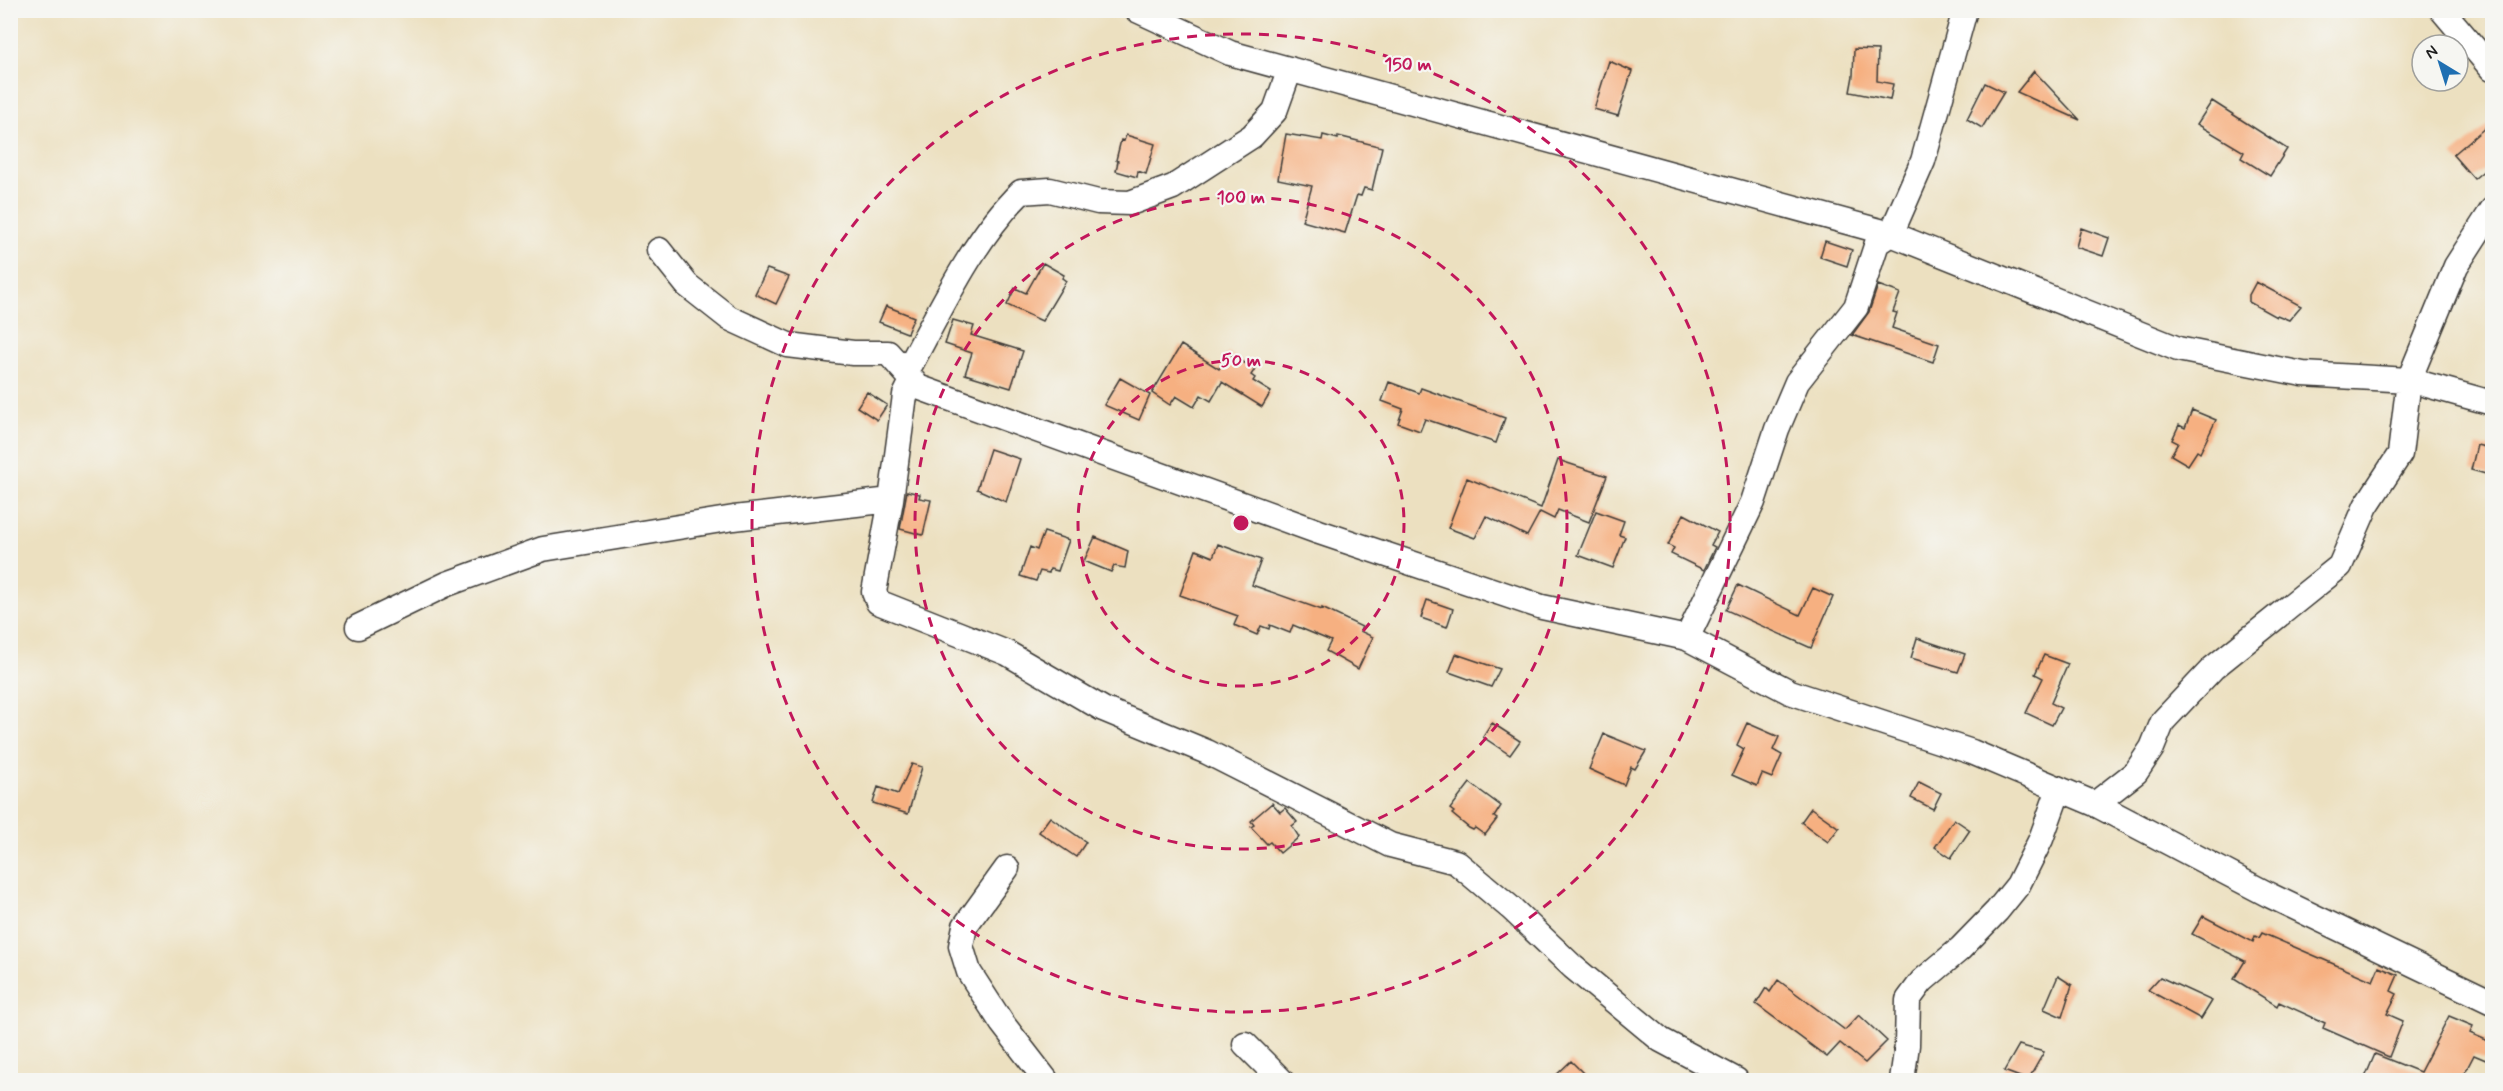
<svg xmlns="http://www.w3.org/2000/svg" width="2503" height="1091" font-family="Mynerve,sans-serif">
	<rect width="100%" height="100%" fill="#f6f6f2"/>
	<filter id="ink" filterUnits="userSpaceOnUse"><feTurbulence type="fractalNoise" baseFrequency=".0167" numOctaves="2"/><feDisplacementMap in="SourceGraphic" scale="12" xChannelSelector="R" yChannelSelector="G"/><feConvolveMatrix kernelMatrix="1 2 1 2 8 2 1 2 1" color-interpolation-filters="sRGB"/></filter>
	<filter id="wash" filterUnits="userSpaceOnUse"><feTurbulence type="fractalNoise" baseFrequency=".008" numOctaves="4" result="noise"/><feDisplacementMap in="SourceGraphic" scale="24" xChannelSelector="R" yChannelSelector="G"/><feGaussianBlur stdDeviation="1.35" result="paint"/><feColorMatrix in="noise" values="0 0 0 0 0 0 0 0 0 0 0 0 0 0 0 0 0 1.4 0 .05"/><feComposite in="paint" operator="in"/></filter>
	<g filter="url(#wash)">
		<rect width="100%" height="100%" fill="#ece0c0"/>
		<g id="blocks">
			<path fill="#f6b081" d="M1854,49L1878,50L1877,81L1893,84L1890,100L1850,92L1853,76Z
				M1609,61L1632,71L1618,116L1594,109Z
				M2034,71L2080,120L2017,92Z
				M1985,83L2004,92L1982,128L1967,119Z
				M2212,101L2287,149L2270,176L2241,158L2244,152L2197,124Z
				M2493,121V163L2474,179L2453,155Z
				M1286,134L1322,140L1323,135L1338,139V136L1382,147L1372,190L1364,188L1361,196L1357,195L1345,233L1302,221L1312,186L1278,179Z
				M1126,135L1155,144L1146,174L1138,171L1137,177L1116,171L1118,161L1116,160L1121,140L1124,141Z
				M2081,228L2109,238L2103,256L2076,247Z
				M1825,241L1852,250L1847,266L1820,257Z
				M1043,263L1064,275L1062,278L1066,281L1042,321L1007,305L1015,288L1026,293Z
				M767,269L789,277L776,304L755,294Z
				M2256,282L2301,306L2289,320L2277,315L2276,317L2249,302V295Z
				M1878,285L1900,293L1893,312L1897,313L1892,328L1939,344L1933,362L1852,335L1869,312Z
				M886,306L914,317L907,333L879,322Z
				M953,320L974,326L971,335L1023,351L1011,388L965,374L972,353L945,344Z
				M1181,345L1219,369L1228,353L1255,369L1251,375L1255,378L1253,381L1271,392L1262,407L1222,382L1211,401L1201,395L1194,407L1176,396L1170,405L1152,393Z
				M1120,378L1150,395L1139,420L1104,405Z
				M1389,382L1419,393L1421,388L1505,418L1496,443L1425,419L1420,431L1398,423L1403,409L1382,401Z
				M867,392L887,405L877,420L857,407Z
				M2192,410L2216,420L2200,453L2197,451L2188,465L2171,455L2178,443L2172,440L2179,425L2185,428Z
				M2477,445L2493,449V476L2471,470Z
				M990,449L1020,459L1006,502L977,489Z
				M1558,460L1607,476L1589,522L1558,510L1554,519L1540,512L1527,536L1486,516L1475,538L1448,528L1467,478L1541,508Z
				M907,491L920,494L919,498L931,500L923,535L900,529Z
				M1596,511L1624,521L1619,535L1625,537L1613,568L1578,555Z
				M1684,514L1718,532L1711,545L1715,547L1704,570L1671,554L1674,548L1668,545Z
				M1044,532L1069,540L1058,571L1050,569L1049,573L1040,571L1036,581L1020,576L1030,547L1037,550Z
				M1095,537L1128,551L1125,568L1114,566L1111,572L1084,561Z
				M1218,544L1261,560L1252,585L1322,610V608L1362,627L1360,631L1373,637L1358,669L1326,651L1331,641L1293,625L1290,633L1270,625L1269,629L1261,626L1257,635L1234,625L1238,616L1180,595L1196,550L1213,557Z
				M1738,585L1800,615L1813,588L1833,597L1811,648L1726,610Z
				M1427,600L1453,609L1447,627L1421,618Z
				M1917,638L1965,654L1958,672L1911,658Z
				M1456,654L1500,669L1491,687L1449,672Z
				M2044,655L2068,664L2051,703L2061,708L2052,725L2026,713L2043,678L2035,674Z
				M1492,723L1520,741L1510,755L1483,737Z
				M1747,723L1779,737L1773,750L1782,755L1772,778L1762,774L1757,786L1732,775L1744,749L1737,745Z
				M1604,734L1646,751L1635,769L1631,767L1624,785L1589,769Z
				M912,764L922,767L908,814L873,803L878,787L898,794Z
				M1919,782L1941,793L1933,809L1911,798Z
				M1470,783L1501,806L1494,817L1497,819L1485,835L1475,828L1473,830L1469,828L1452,814L1454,812L1450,809Z
				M1272,803L1280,812L1285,808L1297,822L1292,826L1299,837L1280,853L1270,842L1267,844L1251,827L1254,825L1251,821Z
				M1811,808L1839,828L1828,842L1801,822Z
				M1050,817L1086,842L1076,857L1039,832Z
				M1954,819L1970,830L1951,858L1935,847Z
				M2203,916L2253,942L2255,936L2259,938L2262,933L2373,981L2379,967L2398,975L2391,991L2397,994L2387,1014L2403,1021L2389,1057L2323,1028L2325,1023L2279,1002L2277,1006L2234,979L2245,961L2192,934Z
				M2058,976L2072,985L2062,1017L2044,1009Z
				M2160,977L2212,1001L2201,1019L2148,990Z
				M1778,980L1845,1030L1859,1015L1887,1041L1865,1063L1840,1043L1827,1057L1756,1004L1766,988L1770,992Z
				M2449,1016L2473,1026L2470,1033L2493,1043V1063L2474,1055L2461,1080H2364L2375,1054L2420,1072Z
				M2019,1045L2044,1052L2028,1080L2004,1071Z
				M1571,1061L1590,1080H1551Z"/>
		</g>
	</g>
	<g filter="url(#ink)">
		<use href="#blocks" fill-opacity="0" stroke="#3b3935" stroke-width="1.5"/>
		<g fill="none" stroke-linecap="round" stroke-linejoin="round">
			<g stroke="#3b3935" stroke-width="27">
				<path id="street" d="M1137,10L1230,53L1891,234L2178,349L2303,374L2409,380L2492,403
					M2442,10L2492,69
					M659,250L687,285L729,318L788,345L853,353H888L915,383
					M906,373C939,313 972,240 1021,192L1050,190L1098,202L1130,203L1173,187L1252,136L1275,111L1290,69
					M358,627L447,584L543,549L734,518L891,500
					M1687,638L1753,502L1777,429L1797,382L1856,307L1877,243L1891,234L1923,161L1965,10
					M2095,804L2136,772L2152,748L2163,721L2213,668L2340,566L2366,506L2400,454L2409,380L2456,266L2492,210
					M1007,868L965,926L961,946L969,972L1002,1023L1046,1080
					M1245,1044L1281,1080
					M1736,1080L1661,1040L1573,967L1512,909L1456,862L1390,845L1207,752L1103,709L1007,653L878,602L874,592L891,500L905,395L909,387H918L1319,532L1542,607L1687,638L1790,692L1972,752L2095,804L2269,895L2492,1002
					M1902,1080L1907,1045L1908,1000L1922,981L1960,949L1997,911L2018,885L2041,839L2059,789"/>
			</g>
			<use href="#street" stroke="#fff" stroke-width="24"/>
		</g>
	</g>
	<g fill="none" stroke="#c2185b" stroke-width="3" stroke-dasharray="10 8">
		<circle cx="1241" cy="523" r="163"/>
		<circle cx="1241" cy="523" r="326"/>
		<circle cx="1241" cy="523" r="489"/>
	</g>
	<circle cx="1241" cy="523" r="9" fill="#c2185b" stroke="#f6f6f2" stroke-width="3"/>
	<g font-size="18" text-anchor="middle" font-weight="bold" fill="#c2185b" stroke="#f6f6f2" stroke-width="4.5" stroke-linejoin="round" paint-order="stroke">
		<text x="1408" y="70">150 m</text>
		<text x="1241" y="203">100 m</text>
		<text x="1241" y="366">50 m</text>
	</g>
	<rect width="2503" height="1091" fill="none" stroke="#f6f6f2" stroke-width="36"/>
	<g transform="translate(2440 63) rotate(322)"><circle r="28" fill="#f6f6f2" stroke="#9f9f9c" stroke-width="1.5"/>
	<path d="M0-4.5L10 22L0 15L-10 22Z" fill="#1f6fb2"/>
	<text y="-9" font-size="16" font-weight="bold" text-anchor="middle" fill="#1c1c1c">N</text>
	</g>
</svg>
